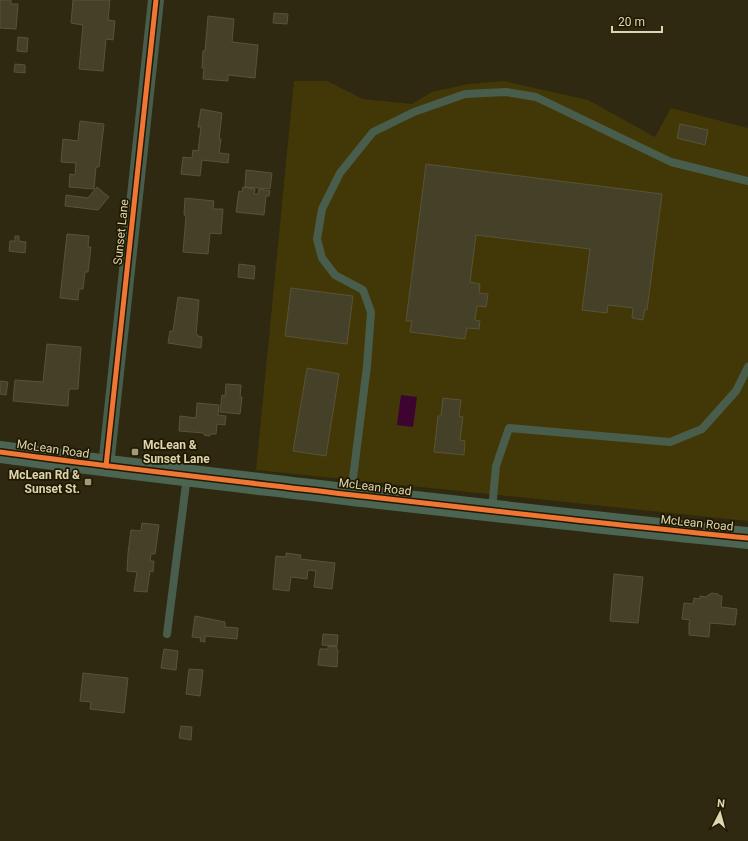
<svg xmlns="http://www.w3.org/2000/svg" width="748" height="841" font-family="Roboto,sans-serif">
	<rect width="100%" height="100%" fill="#2e2910"/>
	<path fill="#423706" d="M294,81H327L363,99L412,104L432,92L468,84L504,81L588,100L655,137L671,108L748,128V521L256,470Z"/>
	<path fill="#3d0432" d="M401,395L417,397L413,427L397,425Z"/>
	<path fill="#454028" stroke="#595338" d="M0,0H11V4H18L16,29L0,28Z
		M73,0H110L108,20L115,21L113,40L106,39L103,71L79,69L83,25L71,23Z
		M274,13L288,14L287,24L273,23Z
		M208,16L234,19L232,42L258,45L255,78L228,75V81L203,79L204,68H202L203,51H205Z
		M18,37L28,38L27,52L17,51Z
		M15,64L25,65V73L14,72Z
		M201,109L222,113L219,139H221L219,153L229,154L228,163L202,160L200,176L181,174L183,157L192,158L193,150L198,151L201,127H198Z
		M80,121L104,124L99,167H96L94,189L69,187L70,174L75,175L76,163L61,162L63,139L78,141Z
		M680,124L708,130L705,145L677,138Z
		M426,164L662,194L647,310L645,309L643,320L632,318L633,308L608,305L607,313L582,310L590,249L476,235L470,282L480,284L479,293L488,294L486,307L477,306L475,320L480,321L479,329L467,328L465,339L410,332L412,321H406Z
		M246,170L272,173L270,189L245,187Z
		M97,187L109,197L98,210L65,206L66,195L88,198Z
		M243,187L255,189L254,194H258L259,189L270,191L269,196H266L264,215L236,212L239,191L242,192Z
		M185,198L214,201L213,209H223L221,234L210,233L208,254L183,252L186,216L184,215Z
		M67,234L89,236L88,247H91L88,272H85L83,289H79L78,300L60,298Z
		M15,236H19V241L26,242L25,253L9,251L10,241H15Z
		M239,264L255,266L254,279L238,277Z
		M291,288L353,296L347,344L285,336Z
		M178,297L199,300L196,334L198,335V336L202,337L201,348L168,343L170,331H173Z
		M47,344L81,347L78,389H69L68,406L13,401L15,380L43,382Z
		M307,368L339,374L326,456L293,451Z
		M0,381L8,382L6,395L0,394Z
		M226,384L241,385L240,397H242L240,414L220,412L222,395L225,396Z
		M443,398L461,400L459,416L463,417L460,440L465,441L464,455L434,452L438,416H441Z
		M197,403L219,405L218,415L226,416L225,425L217,424L216,434H210V436L204,435V433L179,431L180,416L196,418Z
		M142,523L159,525L155,554H151L150,561H154L153,572L150,571L147,592L134,591L137,572L127,571L128,553L131,530L141,531Z
		M286,553L301,555L300,559L335,563L332,589L314,587L316,571L308,570L307,579L291,577L289,591L273,589L276,556L286,557Z
		M614,574L643,577L638,623L610,621Z
		M712,593L718,594L720,596H722L721,607L737,609L735,625L710,623L709,637L689,635V623L690,620L682,619L684,603L693,604L694,598L700,599V596L707,597L708,595Z
		M195,616L225,622V627L238,628L237,639L205,636V642L200,641L201,638L192,637Z
		M323,634L338,635L337,646L322,645Z
		M328,646L337,647V650H338L337,667L318,665L320,649H328Z
		M164,649L178,651L176,670L161,668Z
		M189,669L203,670L200,696L186,694Z
		M83,673L128,678L124,713L90,709L91,702L80,701Z
		M181,726L192,727L191,740L179,738Z"/>
	<g fill="none" stroke-linecap="round" stroke-linejoin="round">
		<path stroke="#495d4d" stroke-width="8" d="M351,494L367,366L371,312L363,290L335,275L322,258L317,239L322,209L340,173L373,132L414,112L465,94L506,92L536,97L671,162L748,181
			M492,510L496,466L509,428L670,442L702,429L736,391L748,367
			M167,634L187,476"/>
		<path stroke="#495d4d" stroke-width="16" d="M106,466L156,0"/>
		<path stroke="#4c6452" stroke-width="22" d="M0,452C117,468 235,481 353,495C485,510 616,525 748,538"/>
		<g stroke="#1f1902" stroke-width="8">
			<path id="cycleway" d="M0,452C117,468 235,481 353,495C485,510 616,525 748,538
				M106,466L156,0"/>
		</g>
		<use href="#cycleway" stroke="#f07635" stroke-width="5"/>
	</g>
	<g fill="#a19977" stroke="#1f1902" stroke-width="1.5">
		<rect x="131" y="448" width="8" height="8" rx="2"/>
		<rect x="84" y="478" width="8" height="8" rx="2"/>
	</g>
	<g text-anchor="middle" stroke-width="3.5" stroke-linejoin="round" paint-order="stroke">
		<g font-size="12" fill="#dfd6af" stroke="#1f1902">
			<text transform="translate(121 232) rotate(-84)" y="4">Sunset Lane</text>
			<text transform="translate(53 449) rotate(8)" y="4">McLean Road</text>
			<text transform="translate(375 487) rotate(7)" y="4">McLean Road</text>
			<text transform="translate(697 523) rotate(6)" y="4">McLean Road</text>
		</g>
		<g font-size="12" font-weight="bold" fill="#dfd6af" stroke="#1f1902" text-anchor="start">
			<text x="143" y="449">McLean &amp;<tspan x="143" dy="14">Sunset Lane</tspan></text>
			<text x="80" y="479" text-anchor="end">McLean Rd &amp;<tspan x="80" dy="14">Sunset St.</tspan></text>
		</g>
	</g>
	<g transform="translate(720 813) rotate(6)" stroke="#1f1902" stroke-width="3" paint-order="stroke">
	<path d="M0-3L7 15L0 10L-7 15Z" fill="#dfd6af"/>
	<text y="-6" font-size="11" font-weight="bold" text-anchor="middle" fill="#dfd6af">N</text>
	</g>
	<path d="M612 26v6h50v-6" fill="none" stroke="#dfd6af" stroke-width="2"/>
	<text x="618" y="26" font-size="12" fill="#dfd6af" stroke="#1f1902" stroke-width="3" paint-order="stroke">20 m</text>
</svg>
